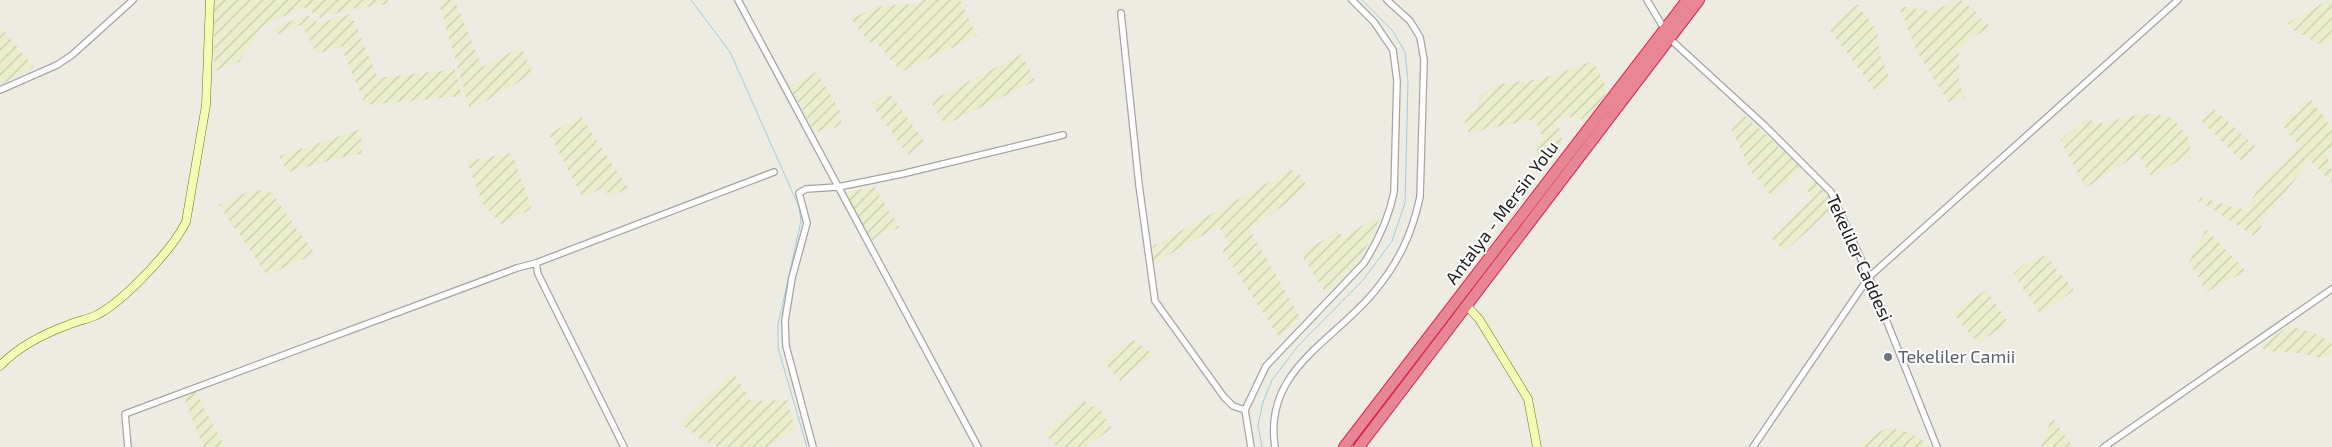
<svg xmlns="http://www.w3.org/2000/svg" width="2332" height="447" font-family="'Exo 2',sans-serif">
	<defs>
		<pattern id="farmland-furrows" width="10" height="10" patternUnits="userSpaceOnUse" patternTransform="scale(1.25)"><rect width="10" height="10" fill="#eaeecd"/><path d="M-1 1l2-2M0 10L10 0M9 11l2-2" fill="none" stroke="#c8ccb0"/></pattern>
	</defs>
	<rect width="100%" height="100%" fill="#eeebe2"/>
	<path fill="url(#farmland-furrows)" d="M214,0H388L389,4L351,9L320,18L304,7L263,26L239,62L214,71Z
		M441,0H455L482,67L521,47L533,74L470,110L439,3Z
		M922,0H960L977,36L901,72L875,41L870,43L851,19L875,7L922,3Z
		M1960,0L1973,8L1983,21L1992,27L1969,39L1959,50V83L1965,98L1948,102L1916,50L1899,6L1930,11Z
		M2328,0H2332V40L2324,46L2299,33H2296L2288,23Z
		M1857,4L1877,30L1880,55L1891,81L1876,92L1829,29Z
		M351,14L378,78L455,69L462,96L365,105L341,46L317,54L301,25L276,35L273,28L307,15L319,23Z
		M0,26L34,67L0,85Z
		M1022,54L1035,81L945,125L930,101Z
		M1590,62L1597,68L1607,89L1606,94L1587,120L1569,117L1557,119L1563,143L1541,159L1535,147L1543,139L1535,119L1469,133L1462,116L1479,108V96L1499,84L1541,79Z
		M817,72L841,113V126L815,132L789,86Z
		M888,91L924,141L908,155L871,104Z
		M2310,98L2332,128V147L2327,154L2332,173V183L2310,160L2266,218L2255,237L2198,200L2199,197L2245,210L2268,174L2275,172L2299,145L2281,124Z
		M2213,108L2255,146L2243,162L2201,121Z
		M2141,114L2163,115L2174,119L2189,138L2191,158L2175,163L2152,177L2138,154L2086,188L2060,140L2085,119L2102,123Z
		M1744,115L1801,167L1773,198L1751,171L1731,129Z
		M581,116L628,188L611,197L603,188L583,198L549,134Z
		M361,129L362,154L348,156L288,172L279,156Z
		M512,153L531,206L530,210L501,224L482,203L467,161Z
		M1291,170L1300,175L1308,187L1250,230L1300,317L1280,339L1222,250L1229,244L1219,226L1153,264V246Z
		M1815,180L1831,199L1833,208L1784,252L1771,237L1813,198L1805,187Z
		M874,187L900,228L881,233L872,241L845,192Z
		M261,190L271,192L315,254L267,275L219,205L247,192Z
		M1382,214L1360,260L1326,294L1301,254L1337,231L1343,237Z
		M2206,229L2246,271L2207,292L2189,262Z
		M2046,255L2074,290L2041,315L2013,274L2023,265Z
		M1986,290L2009,323L1978,343L1952,313Z
		M2289,326L2317,334L2332,344V354L2325,359L2299,353L2265,351L2261,346Z
		M1134,340L1153,354L1120,381L1103,361Z
		M733,372L751,401L787,400L795,429L766,447H718L700,439L680,423Z
		M195,391L225,447H203L183,396Z
		M1083,400L1093,407L1097,405L1112,428L1086,447H1057L1045,433Z
		M2052,417L2073,447H2041Z
		M1886,429H1896L1910,433L1927,443L1929,447H1857L1869,436Z"/>
	<g fill="none" stroke-linecap="round" stroke-linejoin="round">
		<path stroke="#a1ccde" stroke-width="1" d="M691,0L730,52L799,207L801,221L778,325V348L807,447
			M1262,447L1258,425L1263,402L1272,380L1298,346L1363,280L1392,241L1405,203L1408,82L1405,52L1392,30L1362,0"/>
		<g stroke="#a4a4a4" stroke-width="8">
			<path id="street" d="M738,0L978,447
				M1647,0L1665,30
				M1121,13L1139,185L1155,301L1224,397L1233,406L1245,410
				M1670,39L1765,126L1831,192L1869,277L1937,447
				M0,90L57,65L72,55L133,0
				M536,263L538,274L624,447
				M128,447L125,414L517,268L536,263L774,172
				M813,447L786,346L785,321L792,278L807,223L799,193L806,189L838,187L902,174L1063,135
				M1251,447L1245,410L1266,366L1364,263C1378,241 1389,218 1394,192L1397,81L1393,50L1374,22L1352,0
				M1275,447C1263,370 1333,342 1374,292C1399,262 1412,234 1420,197L1424,60L1420,37L1410,21L1387,0
				M1753,447L1869,277L2178,0
				M2104,447L2332,289"/>
		</g>
		<g stroke="#627602" stroke-width="9">
			<path id="secondary" d="M1466,305L1479,319L1528,399L1537,447
				M0,366C19,346 43,334 68,325C77,321 88,319 97,315C125,300 172,250 186,222L206,105L210,0"/>
		</g>
		<g stroke="#dc1f55" stroke-width="12">
			<path id="highway" d="M1344,447L1687,0
				M1359,447L1699,0"/>
		</g>
		<use href="#street" stroke="#fff" stroke-width="5.5"/>
		<use href="#secondary" stroke="#f3fbb4" stroke-width="8"/>
		<use href="#highway" stroke="#e88794" stroke-width="10"/>
	</g>
	<circle fill="#6b7280" stroke="#fff" stroke-width="2" cx="1888" cy="357" r="5"/>
	<g text-anchor="middle" stroke-width="4" stroke-linejoin="round" paint-order="stroke">
		<g font-size="18" fill="#1d1d1d" stroke="#fff">
			<text transform="translate(1502 213) rotate(-53)" y="6">Antalya - Mersin Yolu</text>
			<text transform="translate(1859 258) rotate(66)" y="6">Tekeliler Caddesi</text>
		</g>
		<g font-size="18" fill="#5b616d" stroke="#fff" text-anchor="start">
			<text x="1898" y="363">Tekeliler Camii</text>
		</g>
	</g>
</svg>
